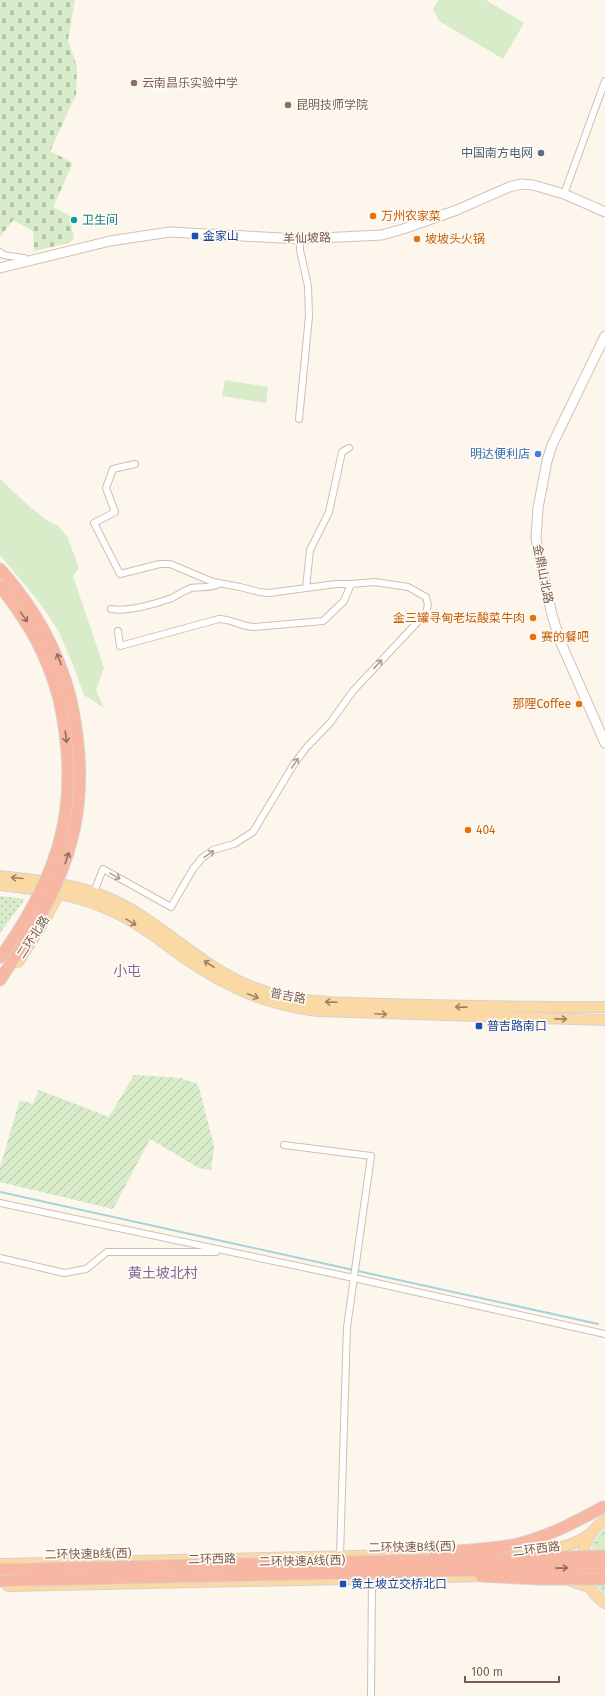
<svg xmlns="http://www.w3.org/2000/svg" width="605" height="1696" font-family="'Fira Sans','Noto Sans SC',sans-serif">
	<defs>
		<pattern id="forest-crowns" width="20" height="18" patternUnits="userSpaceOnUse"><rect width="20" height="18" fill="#d8ecc9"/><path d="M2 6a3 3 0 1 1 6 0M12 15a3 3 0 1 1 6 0" fill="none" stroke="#b4c2a5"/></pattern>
		<pattern id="cemetery-stones" width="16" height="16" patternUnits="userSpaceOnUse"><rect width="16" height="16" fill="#d8ecc9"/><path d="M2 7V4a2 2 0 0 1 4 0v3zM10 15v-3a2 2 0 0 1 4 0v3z" fill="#b4c2a5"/></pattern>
		<pattern id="park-dots" width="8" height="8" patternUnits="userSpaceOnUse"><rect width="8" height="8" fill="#d8ecc9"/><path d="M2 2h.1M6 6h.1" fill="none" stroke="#b4c2a5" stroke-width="1.8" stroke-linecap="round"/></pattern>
		<pattern id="garden-furrows" width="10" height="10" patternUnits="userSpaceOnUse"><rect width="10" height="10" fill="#d8ecc9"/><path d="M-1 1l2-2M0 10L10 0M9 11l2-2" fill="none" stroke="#b4c2a5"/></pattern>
	</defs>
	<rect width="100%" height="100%" fill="#fdf6ec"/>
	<path fill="#d8ecc9" d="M439,0H486L524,23L503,59L439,21L433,9Z
		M225,380L268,387L266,403L222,396Z
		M0,479L31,508L48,521L58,526L67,536L79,568L73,576L104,668L96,690L104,708L84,695L71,660L58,630L39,602L0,555Z"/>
	<path fill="url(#forest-crowns)" d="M605,1528V1595C584,1577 584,1545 605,1528Z"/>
	<path fill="url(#cemetery-stones)" d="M0,0H75L68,40L77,67L76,95L50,151L73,163L53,207L72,217L71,223L74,239L68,243L34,251L33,231L13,220L0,237Z"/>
	<path fill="url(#park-dots)" d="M0,896L25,899L0,933Z"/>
	<path fill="url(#garden-furrows)" d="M134,1075L181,1078L198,1084L214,1146L211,1170L199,1168L150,1139L113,1209L0,1182V1167L20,1100L33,1104L39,1090L109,1117Z"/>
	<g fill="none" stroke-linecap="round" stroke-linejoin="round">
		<path stroke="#a5d3da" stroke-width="2" d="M0,1192L598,1324"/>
		<g stroke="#d1beb0" stroke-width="8">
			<path id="street" d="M564,194L605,81
				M0,252L3,255L24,258L28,261
				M299,419L309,316L308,286L300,250V239
				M306,588L310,550L329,512L342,452L349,448
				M111,609C127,612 156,604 172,598C178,594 184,591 191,588C200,586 210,589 219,584
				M118,631L120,646L219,619C231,619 240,626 253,627L323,621L344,601L351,584
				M94,892L103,869L171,907L193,869L202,858L213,850L234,844L253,832L294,764L306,748L330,723L353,691L426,613L428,605L426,597L408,587L375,582L351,584H336L269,593L259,592L240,587L213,582L170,564H160L120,574L94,523L115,512L106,488L113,469L135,464
				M284,1145L371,1156L347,1327L340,1556
				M0,1203L354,1278L605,1334
				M0,1258L64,1273L86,1269L107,1252H216
				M371,1696L372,1578"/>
		</g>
		<g stroke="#d6c0b0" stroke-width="11">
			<path id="secondary" d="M0,268L110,241L170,232L300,239L382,235L403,229L457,210L509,187L522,184L533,185L564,194L605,212
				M605,336L552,445L547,461L538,508L536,537L538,552L552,615L561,643L605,743"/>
		</g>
		<g stroke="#dad1cd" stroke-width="12">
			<path id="primary" d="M0,876C38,880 80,884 115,901C165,925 203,969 255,988C296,1004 342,1002 385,1004C458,1006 532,1007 605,1007
				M0,885C37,889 78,895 112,911C137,922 161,941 183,957C227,987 264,1004 317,1011L605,1020
				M18,962L43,923L61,890
				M605,1520C575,1539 575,1583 605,1603
				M486,1553C520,1552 560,1555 589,1535
				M1,1564L442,1554
				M571,1581L589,1587
				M8,1586L488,1576"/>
		</g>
		<g stroke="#dad1cd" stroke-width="13">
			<path id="highway" d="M0,569C34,607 57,647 70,696
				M0,586C29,623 47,654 59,699
				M0,980L24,943
				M0,1569H28
				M0,1581L33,1580"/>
		</g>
		<use href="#street" stroke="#fff" stroke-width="6"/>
		<use href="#secondary" stroke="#fff" stroke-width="9"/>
		<use href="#primary" stroke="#fbd9a5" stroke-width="10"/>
		<use href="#highway" stroke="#f7b7a3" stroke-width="11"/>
		<g stroke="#dad1cd" stroke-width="13" stroke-linecap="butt">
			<path id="highway-bridge" d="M24,943C77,861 92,792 70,696
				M0,958C61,873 82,803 59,699
				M434,1553C462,1550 490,1550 517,1544C548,1537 577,1521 605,1506
				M28,1569L605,1556
				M481,1576L539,1579H605
				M33,1580L605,1567"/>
		</g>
		<use href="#highway-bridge" stroke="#f7b7a3" stroke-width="11"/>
	</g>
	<defs><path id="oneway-shaft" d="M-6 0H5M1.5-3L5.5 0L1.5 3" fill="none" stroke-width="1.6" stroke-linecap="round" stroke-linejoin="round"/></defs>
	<g stroke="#936e5e">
		<use href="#oneway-shaft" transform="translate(24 617) rotate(55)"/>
		<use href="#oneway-shaft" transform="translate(59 659) rotate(-111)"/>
		<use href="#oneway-shaft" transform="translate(66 737) rotate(83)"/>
		<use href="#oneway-shaft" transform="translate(67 858) rotate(-72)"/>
		<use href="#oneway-shaft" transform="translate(562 1568) rotate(-1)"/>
	</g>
	<g stroke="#af9d94">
		<use href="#oneway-shaft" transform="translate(378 664) rotate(-47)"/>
		<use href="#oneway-shaft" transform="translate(295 763) rotate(-56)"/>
		<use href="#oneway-shaft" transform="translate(209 854) rotate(-34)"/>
		<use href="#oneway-shaft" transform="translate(115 876) rotate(29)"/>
	</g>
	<g stroke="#a18267">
		<use href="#oneway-shaft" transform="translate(17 878) rotate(-175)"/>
		<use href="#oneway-shaft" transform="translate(131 922) rotate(32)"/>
		<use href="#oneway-shaft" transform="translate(209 964) rotate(-147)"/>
		<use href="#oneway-shaft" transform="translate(253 996) rotate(21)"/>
		<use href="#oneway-shaft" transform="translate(331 1002) rotate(-178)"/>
		<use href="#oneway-shaft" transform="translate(461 1007) rotate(-179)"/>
		<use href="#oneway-shaft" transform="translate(381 1014) rotate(3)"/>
		<use href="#oneway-shaft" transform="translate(561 1019) rotate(1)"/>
	</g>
	<g fill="#8d6e63" stroke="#fffaf3" stroke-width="1.5">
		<circle cx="134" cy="83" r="4"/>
		<circle cx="288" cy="105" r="4"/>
	</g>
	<circle fill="#5c6f8a" stroke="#fffaf3" stroke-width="1.5" cx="541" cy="153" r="4"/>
	<g fill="#e8710a" stroke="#fffaf3" stroke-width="1.5">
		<circle cx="373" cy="216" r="4"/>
		<circle cx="417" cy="239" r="4"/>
		<circle cx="533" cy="618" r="4"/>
		<circle cx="533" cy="637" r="4"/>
		<circle cx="579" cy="704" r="4"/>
		<circle cx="468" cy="830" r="4"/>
	</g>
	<circle fill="#0f9aa8" stroke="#fffaf3" stroke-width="1.5" cx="74" cy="220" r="4"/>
	<g fill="#1a4fb4" stroke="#fffaf3" stroke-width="1.5">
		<rect x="191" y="232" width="8" height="8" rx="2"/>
		<rect x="475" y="1022" width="8" height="8" rx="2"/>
		<rect x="339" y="1580" width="8" height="8" rx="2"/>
	</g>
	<circle fill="#3f7fe0" stroke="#fffaf3" stroke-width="1.5" cx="538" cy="454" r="4"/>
	<g text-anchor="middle" stroke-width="3.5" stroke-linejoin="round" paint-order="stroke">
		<g font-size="12" fill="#785e54" stroke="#fffaf3" text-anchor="start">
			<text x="142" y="87">云南昌乐实验中学</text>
			<text x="296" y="109">昆明技师学院</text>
		</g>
		<g font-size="12" fill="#4e5e75" stroke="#fffaf3" text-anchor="end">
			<text x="533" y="157">中国南方电网</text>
		</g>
		<g font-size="12" fill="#c56008" stroke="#fffaf3" text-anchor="start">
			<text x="381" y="220">万州农家菜</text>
			<text x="425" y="243">坡坡头火锅</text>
			<text x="525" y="622" text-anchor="end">金三罐寻甸老坛酸菜牛肉</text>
			<text x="541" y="641">赛的餐吧</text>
			<text x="571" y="708" text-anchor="end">那䧉Coffee</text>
			<text x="476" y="834">404</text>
		</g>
		<g font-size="12" fill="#0d838f" stroke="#fffaf3" text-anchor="start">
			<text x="82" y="224">卫生间</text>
		</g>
		<g font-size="12" fill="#164399" stroke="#fffaf3" text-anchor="start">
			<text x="203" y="240">金家山</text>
			<text x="487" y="1030">普吉路南口</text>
			<text x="351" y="1588">黄土坡立交桥北口</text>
		</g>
		<g font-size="12" fill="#7a5c4d" stroke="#fffaf3">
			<text transform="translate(307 238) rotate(-1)" y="4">羊仙坡路</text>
			<text transform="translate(543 574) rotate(79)" y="4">金鼎山北路</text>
			<text transform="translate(33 937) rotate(-57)" y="4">二环北路</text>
			<text transform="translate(288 996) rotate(11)" y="4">普吉路</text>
			<text transform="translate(412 1547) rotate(-1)" y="4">二环快速B线(西)</text>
			<text transform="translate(536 1549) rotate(-7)" y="4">二环西路</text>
			<text transform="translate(88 1554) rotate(-1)" y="4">二环快速B线(西)</text>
			<text transform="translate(212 1559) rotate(-1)" y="4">二环西路</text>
			<text transform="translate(302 1561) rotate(-1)" y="4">二环快速A线(西)</text>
		</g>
		<g font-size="12" fill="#366cbe" stroke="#fffaf3" text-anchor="end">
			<text x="530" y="458">明达便利店</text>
		</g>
		<g font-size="14" fill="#846695" stroke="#fffaf3">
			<text x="127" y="976">小屯</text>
			<text x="163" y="1278">黄土坡北村</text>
		</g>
	</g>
	<path d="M465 1676v6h94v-6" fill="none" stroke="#7a5c4d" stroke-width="2"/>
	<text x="471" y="1676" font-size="12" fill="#7a5c4d" stroke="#fffaf3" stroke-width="3" paint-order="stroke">100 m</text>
</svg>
